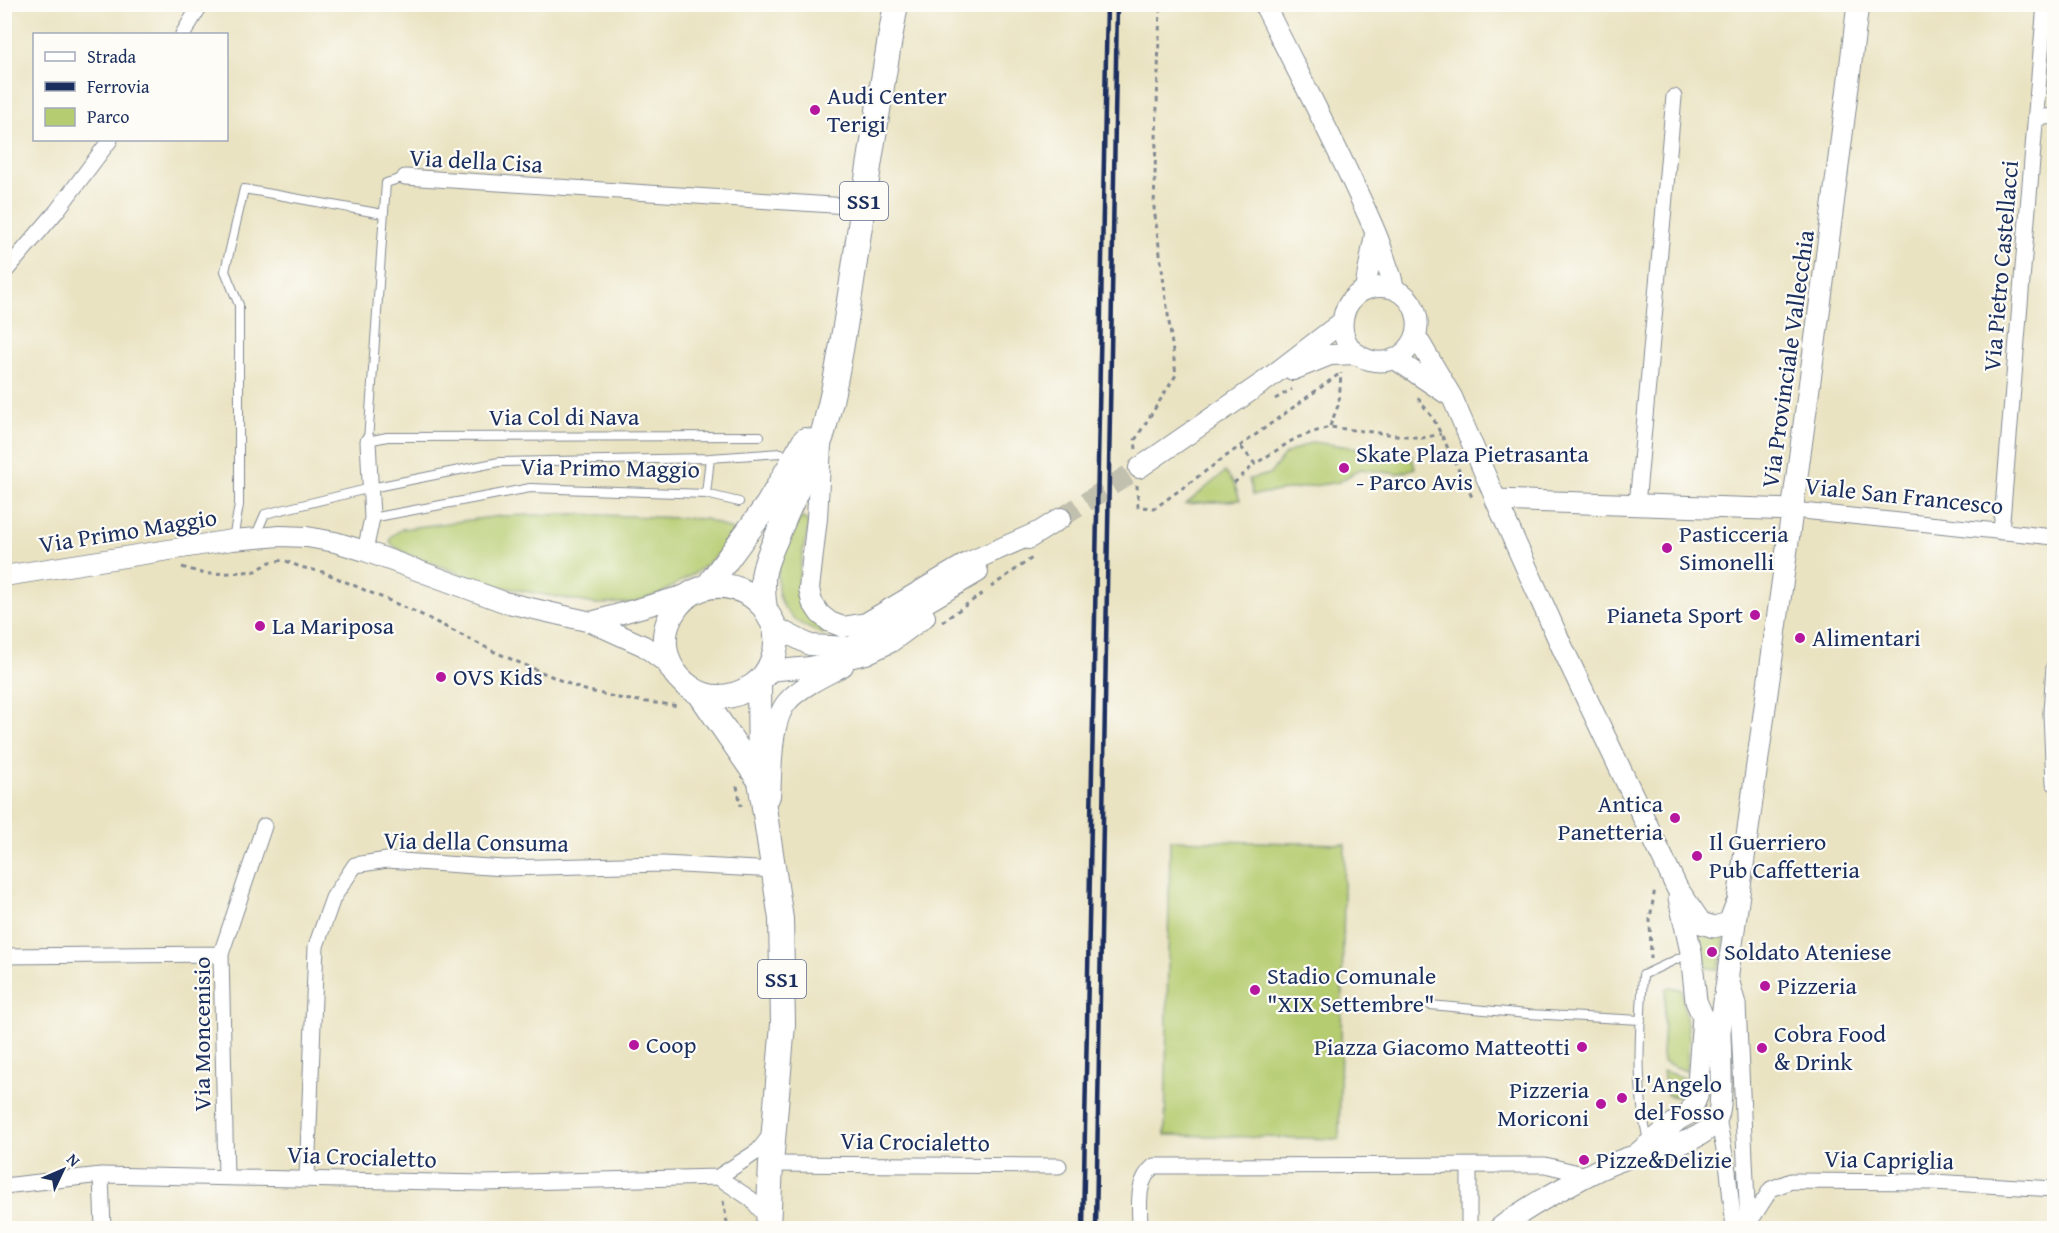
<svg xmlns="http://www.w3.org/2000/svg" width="2059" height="1233" font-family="'Gentium Book Plus',serif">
	<rect width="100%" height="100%" fill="#fdfcf7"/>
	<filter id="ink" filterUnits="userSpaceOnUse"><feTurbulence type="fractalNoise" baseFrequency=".0167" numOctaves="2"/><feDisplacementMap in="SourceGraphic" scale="12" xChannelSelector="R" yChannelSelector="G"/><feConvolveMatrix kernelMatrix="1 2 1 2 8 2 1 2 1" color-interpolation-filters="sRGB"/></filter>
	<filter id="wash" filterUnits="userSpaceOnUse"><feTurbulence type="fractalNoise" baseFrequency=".008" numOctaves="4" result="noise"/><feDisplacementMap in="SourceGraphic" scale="24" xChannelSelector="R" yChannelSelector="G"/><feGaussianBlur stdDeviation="1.35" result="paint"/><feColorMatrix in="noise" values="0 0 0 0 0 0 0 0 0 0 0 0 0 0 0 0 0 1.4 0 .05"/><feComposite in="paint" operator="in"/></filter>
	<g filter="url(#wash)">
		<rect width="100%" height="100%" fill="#eae3c2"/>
		<path fill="#b6cc71" stroke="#687e68" stroke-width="1.5" d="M1312,442L1411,455L1415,468L1398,474L1360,469L1339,482L1253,495L1249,479L1270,474L1285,454Z
			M1225,472L1234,483L1240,500L1186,504Z
			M574,514L706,519L739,533L723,550L698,571L662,593L633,603L595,604L491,585L407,554L393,546L390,541L392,536L402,529L500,516Z
			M801,517L809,522C805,546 791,589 804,610C809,618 817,624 824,630V634C781,621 771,595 781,554C785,540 791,526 801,517Z
			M1170,840L1345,844L1339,1139L1165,1135Z
			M1698,933L1725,937L1719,969L1707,968Z
			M1666,988L1682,989L1689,1038L1686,1071L1663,1062L1662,1054Z
			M1663,1071L1685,1078L1682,1098L1667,1095Z"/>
	</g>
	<g filter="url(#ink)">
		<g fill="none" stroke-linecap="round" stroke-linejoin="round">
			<path stroke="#c1bfae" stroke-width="20" stroke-dasharray="20 10" stroke-linecap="butt" d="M1061,518L1139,468"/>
			<g stroke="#828990" stroke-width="10">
				<path id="service" d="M405,177L386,183L368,441L387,437L760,436
					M706,494L710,458
					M372,518L530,488L706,494L739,502
					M255,537L265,514L371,488L499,462L710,458L781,453
					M233,539L239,505V305L225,271L244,189L383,214
					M1430,1005L1528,1014L1641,1020
					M1648,1141C1635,1087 1640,1030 1643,975L1690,953"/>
			</g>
			<g stroke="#828990" stroke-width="17">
				<path id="minor" d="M183,34L201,4
					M2036,118L2054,116
					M405,177L863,207
					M4,273L56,212L110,140
					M1637,505L1674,97
					M1793,510L2054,537
					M2001,532L2045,4
					M365,551L372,518L368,441
					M2054,666L2051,713L2054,783
					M4,956L221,954
					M1730,975L1738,1004L1748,1225
					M1717,1113L1728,1171L1734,1228
					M771,1164L1059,1166
					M1469,1167V1228
					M101,1175L103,1228
					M226,1177L221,954L264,826
					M718,1177L751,1199L769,1220
					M307,1178L316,946L333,898L355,865L387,860L504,868L663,864L774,870
					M4,1186L101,1175L483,1183L718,1177L758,1151L773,1132
					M1140,1228C1140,1206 1135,1182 1154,1166L1545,1165L1587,1175
					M1746,1228L1771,1189L1791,1181L1933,1182L2054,1189"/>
			</g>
			<g stroke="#828990" stroke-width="22">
				<path id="tertiary" d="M1264,4C1301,79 1341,153 1374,229C1381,244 1385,261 1391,276C1392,280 1393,286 1395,289C1395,290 1402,294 1403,294C1410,299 1415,308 1417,317C1422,344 1397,368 1369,360C1324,347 1339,274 1395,289
					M1365,289L1375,234
					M1416,336L1452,397L1496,500
					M1395,359L1447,394
					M1293,370L1330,355L1358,354
					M821,445L817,518L809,589L812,602L820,614L830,622L843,627L866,623L967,563L1038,532
					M1139,468L1265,381L1342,322
					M1028,539L1061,518
					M4,576L232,540L280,536L307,537L335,542L365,551L504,602L591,622L644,646L669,665
					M591,622L689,594
					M775,627L810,645L851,647L978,572
					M768,671L810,667L866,654L891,642L925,617
					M770,796C772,770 770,720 788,701C800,687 826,675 843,666"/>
			</g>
			<g stroke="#828990" stroke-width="23">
				<path id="secondary" d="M1736,905L1729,923L1714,927L1701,923L1677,888L1563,649L1496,500L1793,510
					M1637,1154L1679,1119L1690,1113L1697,1096L1703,1017L1696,1001L1691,952L1679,898
					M1500,1228C1525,1208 1557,1191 1586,1176C1601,1168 1620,1160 1637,1155C1661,1148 1704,1143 1717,1118C1724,1104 1720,1049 1720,1031C1767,689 1817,347 1858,4"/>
			</g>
			<g stroke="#828990" stroke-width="26">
				<path id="primary" d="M707,587L768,504L805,440
					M765,608C760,603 754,596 747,593C680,560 631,651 694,690C713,702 735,697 753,686C771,674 781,646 774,625C771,619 767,614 765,608C763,599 763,587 763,578C764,566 770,552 775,541C788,509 802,478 817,448C824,435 826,419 830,405C841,358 848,309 855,261C867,175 881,90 896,4
					M759,683L760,781L781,919L783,1024L771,1164L768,1228
					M700,694L760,781"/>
			</g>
			<path stroke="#828990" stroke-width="3" stroke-dasharray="4.5 4.5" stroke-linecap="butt" d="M1418,398L1434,420L1472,497
				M1275,399L1292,389
				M1330,426L1339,403L1341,373
				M1241,447L1255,464L1296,438L1329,427L1422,438L1441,434
				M1136,449L1135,440L1176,375L1154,208L1160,4
				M1234,483L1255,464
				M1137,485L1138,507L1155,508L1339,374
				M182,567L205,574L229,573L256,571L270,562L284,560L300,567L323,572L420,614L497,653L581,689L623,699L680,706
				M991,587L1032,558
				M942,622L983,593
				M737,786L741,806
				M1651,959L1650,919L1655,888
				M723,1201L728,1228"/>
			<use href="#service" stroke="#fff" stroke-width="8"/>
			<use href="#minor" stroke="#fff" stroke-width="15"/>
			<use href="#tertiary" stroke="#fff" stroke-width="20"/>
			<use href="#secondary" stroke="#fff" stroke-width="21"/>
			<use href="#primary" stroke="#fff" stroke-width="24"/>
			<path stroke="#1b2f5e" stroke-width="4.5" d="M1083,1228L1107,4
				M1096,1228L1117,4"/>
		</g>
	</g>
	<g fill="#b5179e" stroke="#fdfcf7" stroke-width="2">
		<circle cx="815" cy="110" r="6"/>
		<circle cx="1344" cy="468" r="6"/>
		<circle cx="1667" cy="548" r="6"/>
		<circle cx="1755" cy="615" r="6"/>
		<circle cx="260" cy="626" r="6"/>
		<circle cx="1800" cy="638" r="6"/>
		<circle cx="441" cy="677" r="6"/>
		<circle cx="1675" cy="818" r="6"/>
		<circle cx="1697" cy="856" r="6"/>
		<circle cx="1712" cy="952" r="6"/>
		<circle cx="1765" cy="986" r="6"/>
		<circle cx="1255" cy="990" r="6"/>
		<circle cx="634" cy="1045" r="6"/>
		<circle cx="1582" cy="1047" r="6"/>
		<circle cx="1762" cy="1048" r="6"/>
		<circle cx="1622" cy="1098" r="6"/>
		<circle cx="1601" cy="1104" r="6"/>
		<circle cx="1584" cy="1160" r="6"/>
	</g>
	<g text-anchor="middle" stroke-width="4.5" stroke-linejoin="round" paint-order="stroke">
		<g fill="#fdfcf7" stroke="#5f6c8c" stroke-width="1.5">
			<rect x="840" y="182" width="48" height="38" rx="4.5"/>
			<rect x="758" y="960" width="48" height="38" rx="4.5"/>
		</g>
		<g font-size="22" font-weight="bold" fill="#1b2f5e">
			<text x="864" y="209">SS1</text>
			<text x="782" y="987">SS1</text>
		</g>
		<g font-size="24" fill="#1b2f5e" stroke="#fdfcf7" text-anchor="start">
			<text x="827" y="104">Audi Center<tspan x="827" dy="28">Terigi</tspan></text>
			<text x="1356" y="462">Skate Plaza Pietrasanta<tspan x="1356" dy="28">- Parco Avis</tspan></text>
			<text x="1679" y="542">Pasticceria<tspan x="1679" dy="28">Simonelli</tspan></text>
			<text x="1743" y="623" text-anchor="end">Pianeta Sport</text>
			<text x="272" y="634">La Mariposa</text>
			<text x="1812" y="646">Alimentari</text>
			<text x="453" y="685">OVS Kids</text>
			<text x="1663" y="812" text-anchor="end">Antica<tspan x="1663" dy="28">Panetteria</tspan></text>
			<text x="1709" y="850">Il Guerriero<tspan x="1709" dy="28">Pub Caffetteria</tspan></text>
			<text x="1724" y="960">Soldato Ateniese</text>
			<text x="1267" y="984">Stadio Comunale<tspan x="1267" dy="28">"XIX Settembre"</tspan></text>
			<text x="1777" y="994">Pizzeria</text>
			<text x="1774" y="1042">Cobra Food<tspan x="1774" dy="28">&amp; Drink</tspan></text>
			<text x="646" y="1053">Coop</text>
			<text x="1570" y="1055" text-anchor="end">Piazza Giacomo Matteotti</text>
			<text x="1634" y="1092">L'Angelo<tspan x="1634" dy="28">del Fosso</tspan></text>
			<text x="1589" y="1098" text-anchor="end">Pizzeria<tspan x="1589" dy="28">Moriconi</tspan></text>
			<text x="1596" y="1168">Pizze&amp;Delizie</text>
		</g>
		<g font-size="24" fill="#1b2f5e" stroke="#fdfcf7">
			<text transform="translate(476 161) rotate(3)" y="8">Via della Cisa</text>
			<text transform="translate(2001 266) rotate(-85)" y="8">Via Pietro Castellacci</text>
			<text transform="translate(1788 359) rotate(-82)" y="8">Via Provinciale Vallecchia</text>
			<text x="564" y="425">Via Col di Nava</text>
			<text transform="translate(610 468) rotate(1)" y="8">Via Primo Maggio</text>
			<text transform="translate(1904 496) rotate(6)" y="8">Viale San Francesco</text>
			<text transform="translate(128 531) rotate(-9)" y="8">Via Primo Maggio</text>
			<text transform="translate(476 842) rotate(1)" y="8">Via della Consuma</text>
			<text transform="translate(202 1034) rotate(-90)" y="8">Via Moncenisio</text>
			<text transform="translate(915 1142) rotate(1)" y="8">Via Crocialetto</text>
			<text transform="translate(362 1157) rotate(2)" y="8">Via Crocialetto</text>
			<text transform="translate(1889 1160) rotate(1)" y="8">Via Capriglia</text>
		</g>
	</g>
	<rect width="2059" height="1233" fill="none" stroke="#fdfcf7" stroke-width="24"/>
	<rect x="33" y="33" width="195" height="108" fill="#fdfcf7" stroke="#a3aaba" stroke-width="1.5"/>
	<rect x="45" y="52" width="30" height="9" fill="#ffffff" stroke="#a3aaba" stroke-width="1.5"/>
	<text x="87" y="63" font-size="18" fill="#1b2f5e">Strada</text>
	<rect x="45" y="82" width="30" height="9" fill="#1b2f5e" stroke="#a3aaba" stroke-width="1.5"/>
	<text x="87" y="93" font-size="18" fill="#1b2f5e">Ferrovia</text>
	<rect x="45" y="108" width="30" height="18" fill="#b6cc71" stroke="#a3aaba" stroke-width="1.5"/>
	<text x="87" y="123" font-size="18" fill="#1b2f5e">Parco</text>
	<g transform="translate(63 1170) rotate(46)" stroke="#fdfcf7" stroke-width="4.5" paint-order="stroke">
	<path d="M0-4.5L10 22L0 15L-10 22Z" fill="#1b2f5e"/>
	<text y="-9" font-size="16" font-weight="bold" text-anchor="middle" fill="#1b2f5e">N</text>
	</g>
</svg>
